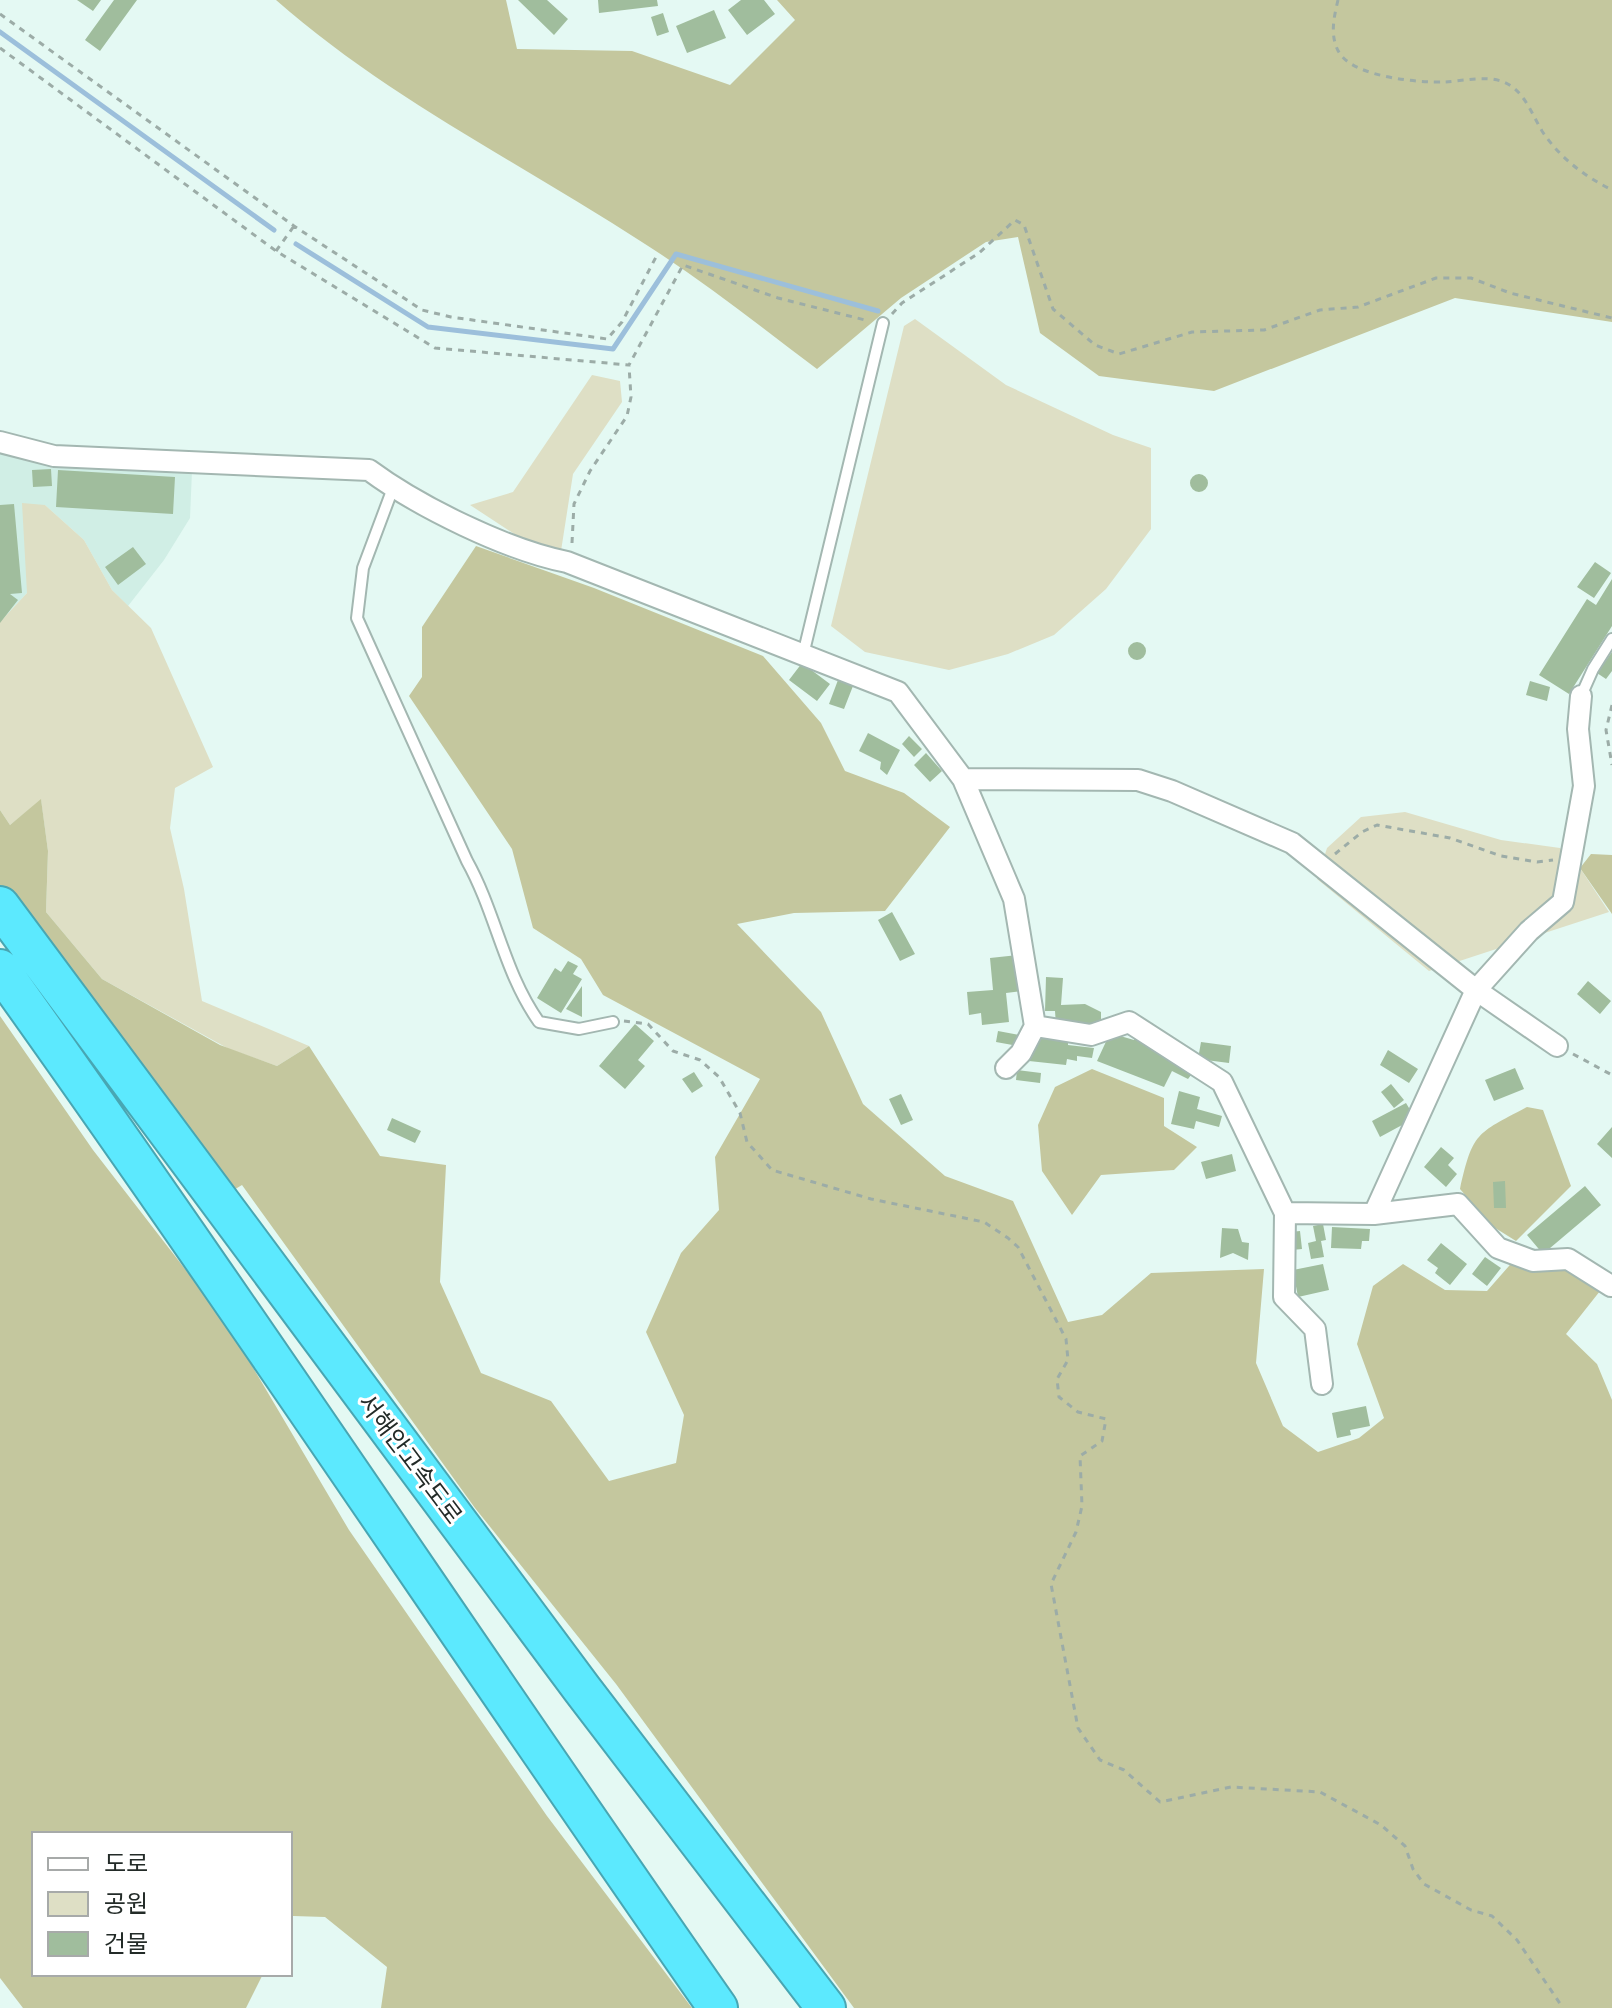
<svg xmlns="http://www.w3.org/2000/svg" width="1612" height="2008" font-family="Raleway,'Noto Sans KR',sans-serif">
	<rect width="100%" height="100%" fill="#e4f9f3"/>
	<path fill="#d0eee5" d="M0,451L192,471L190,518L164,560L128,606L112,590L84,540L45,505L27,593L0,622Z"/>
	<path fill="#dedfc5" d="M915,319L1006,385L1113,435L1151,448V529L1106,589L1054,635L1008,654L949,670L865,652L831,626L904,326Z
		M592,375L620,381L622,402L573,474L561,551L522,539L470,505L513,492Z
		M22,503L45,505L84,540L112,590L151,628L213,767L175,788L170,828L184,889L202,1001L309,1046L277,1066L229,1049L102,979L46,912L48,851L41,800L10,825L0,810V622L27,593Z
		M1405,812L1501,840L1560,848L1580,868L1609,912L1429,971L1317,879L1327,848L1361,817Z"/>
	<path fill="#c4c79e" d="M276,0H506L517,49L632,51L730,85L795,20L777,0H1612V322L1455,298L1214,391L1099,376L1040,333L1018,237L986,242L901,298L817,369C760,326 705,282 645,244C522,164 386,97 276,0Z
		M476,546L594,588L763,656L821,723L845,771L904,793L950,827L885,911L794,913L737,924L821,1012L863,1104L945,1176L1013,1201L1068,1322L1102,1315L1151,1273L1264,1269L1256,1363L1283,1426L1318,1452L1359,1438L1384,1418L1357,1344L1373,1286L1403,1264L1445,1290L1487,1291L1516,1258L1563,1266L1600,1291L1566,1334L1597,1364L1612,1400V2008H854L616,1684L475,1508L242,1185L222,1197L0,892V810L10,825L41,799L48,851L46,912L102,979L220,1045L277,1066L309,1046L380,1156L446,1165L440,1282L481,1373L551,1401L609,1481L676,1463L684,1415L646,1332L681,1253L719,1210L715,1157L760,1079L603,995L581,959L533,928L512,849L409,696L422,677V627Z
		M1591,854L1612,855V914L1580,868Z
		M0,1016L93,1150L226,1322L349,1530L547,1816L692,2008H381L387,1967L325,1917L293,1916L290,1922V1834H34V1974H263L246,2008H23L0,1978Z
		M1092,1069L1164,1098V1126L1197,1147L1174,1170L1101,1175L1072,1215L1042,1171L1038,1125L1055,1087Z
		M1527,1107L1543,1110L1571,1186L1516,1241L1492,1226L1460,1189C1473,1132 1476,1134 1527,1107Z"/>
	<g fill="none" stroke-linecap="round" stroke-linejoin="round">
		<path stroke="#9cbfdb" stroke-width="5" d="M0,32L274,230
			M296,244L428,327L613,349L676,254L878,311"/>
	</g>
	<path fill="#a0bd9d" d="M77,0H101L93,11Z
		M114,0H137L100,51L85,40Z
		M518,0H547L568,19L554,35Z
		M598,0H657L658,6L599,13Z
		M741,0H764L775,14L747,35L728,10Z
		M714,10L726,38L687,53L676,26Z
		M663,13L669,32L657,36L651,17Z
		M51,469L52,486L33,487L32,470Z
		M58,470L175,477L173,514L56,507Z
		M1190 483a9 9 0 1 1 18 0a9 9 0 1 1-18 0Z
		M14,504L22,593L10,594L18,600L0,623V505Z
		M133,547L146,564L118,585L105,567Z
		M1595,562L1611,573L1594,598L1577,587Z
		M1612,579V626L1569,694L1539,675L1587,599L1596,605Z
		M1128 651a9 9 0 1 1 18 0a9 9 0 1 1-18 0Z
		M1612,652V671L1606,679L1597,673Z
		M802,663L830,684L817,701L789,680Z
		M838,680L853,686L844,709L829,704Z
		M1530,681L1550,687L1547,701L1526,695Z
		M868,733L900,750L887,775L880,769L881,762L859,751Z
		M909,736L922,749L914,757L902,744Z
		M926,753L942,771L930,782L914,765Z
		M892,912L915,954L900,961L878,920Z
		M1019,955L1023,991L1006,993L1009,1022L982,1025L981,1013L969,1015L967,992L993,990L990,958Z
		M568,961L578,966L573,974L582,979L561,1013L537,998L555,968L561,972Z
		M1046,977L1063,978L1061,1005L1085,1004L1101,1012V1022H1096L1097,1028L1083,1029V1023L1056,1025L1055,1011H1045Z
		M1588,981L1611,1001L1600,1014L1577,994Z
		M582,986V1017L566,1009Z
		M635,1024L654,1041L638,1060L645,1066L625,1089L599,1066Z
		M998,1031L1020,1035L1018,1046L996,1042Z
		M1110,1033L1134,1040L1137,1034L1195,1070L1188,1079L1172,1071L1164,1087L1097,1061Z
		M1032,1035L1068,1038V1045L1094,1048L1092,1058L1077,1056V1061L1067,1059L1066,1065L1029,1061Z
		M1201,1042L1231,1046L1229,1063L1198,1059Z
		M1388,1050L1418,1069L1409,1083L1380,1065Z
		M1515,1068L1524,1089L1494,1101L1485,1080Z
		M1017,1070L1041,1073L1040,1083L1016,1080Z
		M694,1072L703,1086L692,1093L682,1079Z
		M1391,1084L1404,1100L1394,1108L1381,1092Z
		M1179,1091L1200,1097L1197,1109L1222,1116L1219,1127L1196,1121L1194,1129L1171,1124Z
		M901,1094L913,1120L901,1125L889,1099Z
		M1406,1103L1415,1118L1380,1137L1372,1121Z
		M392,1118L421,1131L415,1143L387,1130Z
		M1612,1127V1158L1597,1144Z
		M1441,1147L1454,1158L1448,1165L1457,1174L1446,1187L1424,1167Z
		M1232,1154L1236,1171L1206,1179L1201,1162Z
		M1505,1181L1506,1208H1494L1493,1182Z
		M1585,1186L1601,1205L1543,1254L1527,1235Z
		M1323,1224L1326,1240L1321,1241L1324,1257L1311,1259L1308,1243L1316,1241L1313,1226Z
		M1332,1227L1370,1229L1369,1241H1362L1361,1249L1331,1248Z
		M1222,1228L1238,1229L1242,1242L1249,1243L1248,1260L1233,1253L1220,1258Z
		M1300,1231L1302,1249L1292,1250L1290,1232Z
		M1441,1243L1467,1264L1450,1285L1435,1273L1438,1268L1427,1260Z
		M1485,1257L1501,1268L1487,1286L1472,1274Z
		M1323,1264L1329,1290L1298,1297L1293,1270Z
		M1366,1406L1370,1426L1350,1430L1351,1435L1337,1438L1332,1413Z"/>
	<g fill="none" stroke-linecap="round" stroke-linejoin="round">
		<g stroke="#a3b7b1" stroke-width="14">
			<path id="lane" d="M393,488L363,568L357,618L467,861C496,913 504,973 539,1022L579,1029L613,1022
				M803,655L883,323
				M1581,696L1593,669L1612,639"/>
		</g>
		<g stroke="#a3b7b1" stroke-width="24">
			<path id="street" d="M0,442L54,456L369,470C419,507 507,550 567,562L898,692L963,779L1014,899L1035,1026L1091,1035L1129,1022L1222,1082L1285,1213L1374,1214L1476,990L1529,931L1563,902L1584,786L1578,729L1581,696
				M963,779L1138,780L1172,791L1292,843L1476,990L1557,1046
				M1006,1068L1021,1053L1035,1026
				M1285,1213L1284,1297L1315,1329L1322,1384
				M1374,1214L1458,1204L1498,1248L1533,1261L1568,1259L1611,1286"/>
		</g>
		<g stroke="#48a6b3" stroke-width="42">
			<path id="highway" d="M0,906L582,1689L826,2008
				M0,969C245,1312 477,1663 718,2008"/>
		</g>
		<path stroke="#9caca7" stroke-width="3" stroke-dasharray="6 6" stroke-linecap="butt" d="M1338,0C1334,17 1329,37 1340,54C1356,77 1418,83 1445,82C1465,81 1493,73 1511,86C1526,96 1533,116 1542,131C1560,158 1584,176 1612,190
			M0,14L294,226L422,310L451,317L607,339L622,322L656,257
			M0,48L276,251L435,348L629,365L683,265L778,298L869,321
			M276,251L294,226
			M892,314L902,303L979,253L1015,220L1024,225L1053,309L1095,345L1119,354L1192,332L1264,330L1320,310L1358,307L1436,278H1471L1510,293L1612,318
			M572,543L574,504L590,471L627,416L631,397L629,366
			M1612,705L1606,730L1612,765
			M1335,854L1362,832L1377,825L1450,838L1501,856L1537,862L1553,860
			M624,1021L648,1024L673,1051L700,1060L719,1077L740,1113L747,1142L772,1170L871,1199L984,1222L1008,1238L1018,1247L1066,1339L1068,1360L1057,1379L1059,1397L1078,1412L1106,1419L1102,1441L1080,1456L1082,1506L1076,1532L1051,1584L1078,1728L1100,1760L1124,1770L1160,1802L1231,1787L1320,1792L1381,1825L1405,1846L1413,1869L1424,1884L1471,1910L1492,1916L1517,1940L1563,2008
			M1573,1054L1612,1075"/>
		<use href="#lane" stroke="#fff" stroke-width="10"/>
		<use href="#street" stroke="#fff" stroke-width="20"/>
		<use href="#highway" stroke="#5ce9fe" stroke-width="38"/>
	</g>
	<g text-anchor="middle" stroke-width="6" stroke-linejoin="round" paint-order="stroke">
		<g font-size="24" fill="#232b28" stroke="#fff">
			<text transform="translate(410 1459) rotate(53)" y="8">서해안고속도로</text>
		</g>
	</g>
	<rect x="32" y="1832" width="260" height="144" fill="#ffffff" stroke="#a7aaa9" stroke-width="2"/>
	<rect x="48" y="1858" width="40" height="12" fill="#ffffff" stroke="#a7aaa9" stroke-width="2"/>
	<text x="104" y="1872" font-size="24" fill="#232b28">도로</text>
	<rect x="48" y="1892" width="40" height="24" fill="#dedfc5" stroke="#a7aaa9" stroke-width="2"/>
	<text x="104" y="1912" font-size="24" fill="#232b28">공원</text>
	<rect x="48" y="1932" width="40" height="24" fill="#a0bd9d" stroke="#a7aaa9" stroke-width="2"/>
	<text x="104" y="1952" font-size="24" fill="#232b28">건물</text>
</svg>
